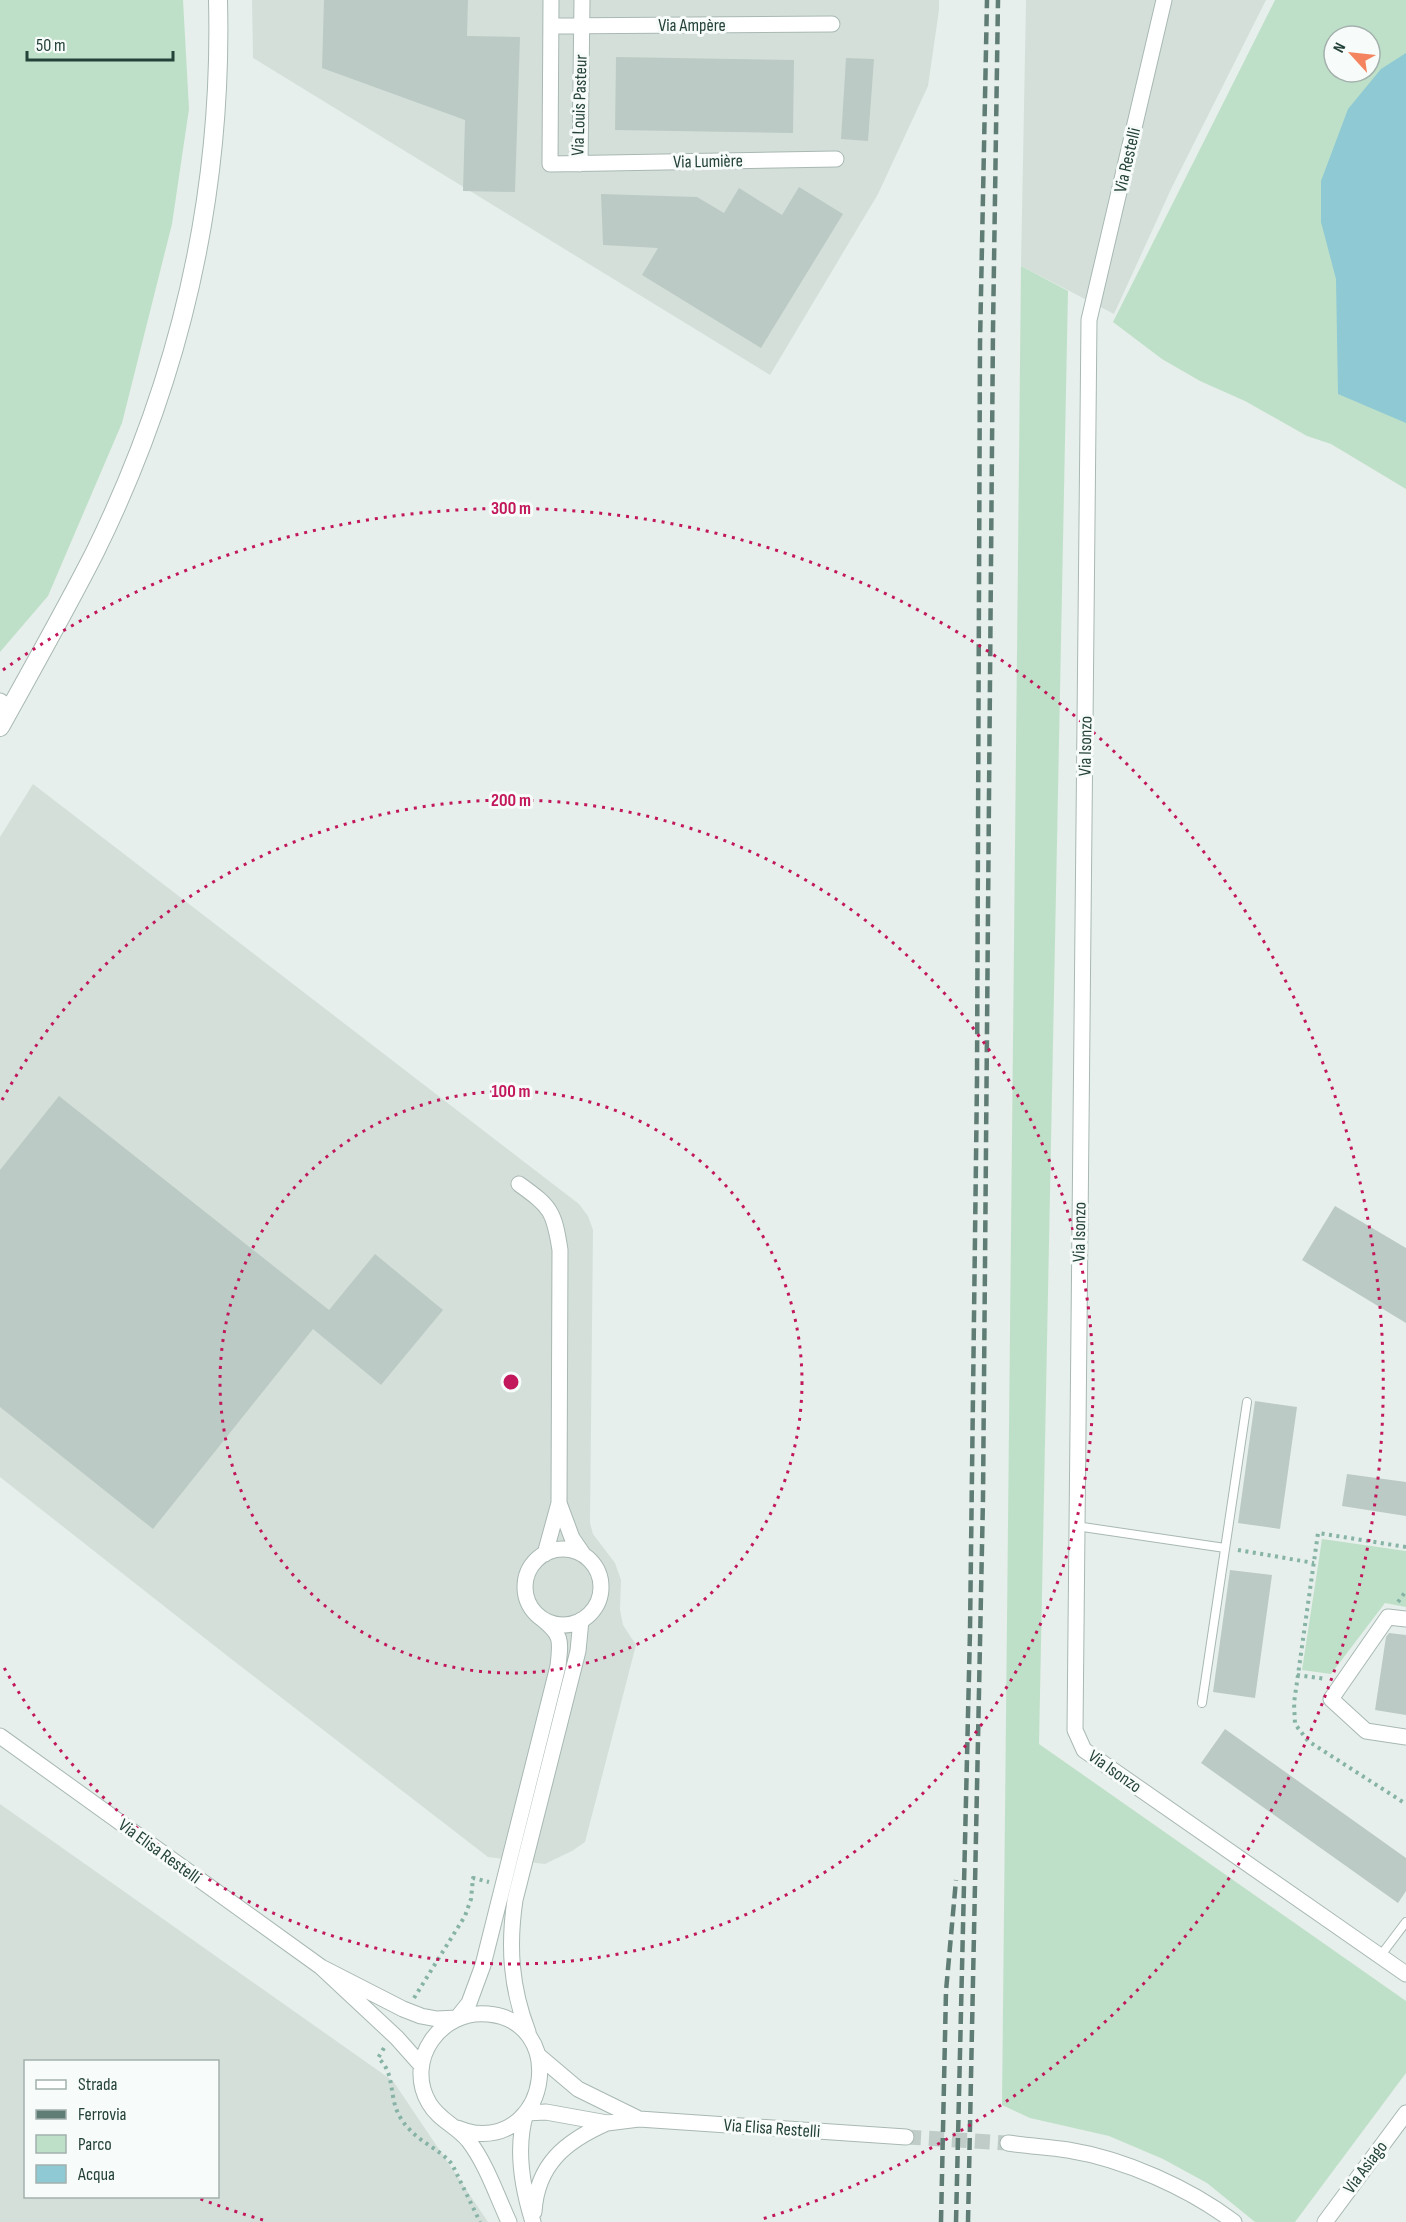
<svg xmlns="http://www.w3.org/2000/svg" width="1406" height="2222" font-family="'Sofia Sans Condensed',sans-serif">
	<rect width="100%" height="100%" fill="#e6efeb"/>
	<path fill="#d4dfda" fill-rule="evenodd" d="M252,0H939V10L928,86L878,194L770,375L253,58Z
		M1026,0H1266L1172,187L1114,314L1021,266Z
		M33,784L579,1204L588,1216L593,1230L590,1523L593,1534L615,1563L621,1580L620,1610L623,1625L636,1645L585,1842L572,1851L545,1864L488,1857L230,1658L0,1477V837Z
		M0,1804L393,2081L488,2222H0ZM26,2062H218V2196H26Z"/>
	<path fill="#bfe0c8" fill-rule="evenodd" d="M0,0H183L189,109L172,224L122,423L48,596L0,652Z
		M1275,0H1406V489L1331,444L1307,436L1245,401L1200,381L1162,359L1113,322ZM1334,36H1370V72H1334Z
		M1021,266L1068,291L1039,1744L1406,2001V2073L1295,2222H1255L1207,2183L1163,2159L1109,2136L1030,2118L1002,2105Z
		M1322,1539L1406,1551V1607L1385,1603L1331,1674L1302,1670Z"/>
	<path fill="#8ec9d4" d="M1406,53V423L1338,394L1336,279L1321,222V181L1348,109L1381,69Z"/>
	<path fill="#bbcac4" d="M324,0H468L467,36L520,37L515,192L463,191L465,120L322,68Z
		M616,57L794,60L793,133L615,130Z
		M846,58L874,59L868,141L841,139Z
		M799,187L843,214L761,348L642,275L658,248L603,245L601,194L697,197L724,213L739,188L782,215Z
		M59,1096L329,1310L375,1254L443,1310L381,1385L313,1329L153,1529L0,1407V1170Z
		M1335,1206L1406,1248V1323L1302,1260Z
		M1255,1401L1297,1407L1280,1529L1238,1523Z
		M1347,1474L1406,1482V1516L1342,1506Z
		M1230,1570L1272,1575L1255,1698L1213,1692Z
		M1389,1633L1406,1635V1715L1375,1710L1386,1637Z
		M1225,1729L1406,1858V1891L1398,1903L1201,1763Z"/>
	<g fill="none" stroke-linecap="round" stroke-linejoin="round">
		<path stroke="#bfccc8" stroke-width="15" stroke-dasharray="15 8" stroke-linecap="butt" d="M906,2137L1008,2143"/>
		<g stroke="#a8b8b2" stroke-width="10">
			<path id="service" d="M1076,1526L1225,1548
				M1202,1703L1247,1402
				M1381,1955L1406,1922"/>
		</g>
		<g stroke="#a8b8b2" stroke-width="17">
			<path id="minor" d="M551,0L550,164L836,159
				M1164,0L1089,320L1075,1730L1084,1750L1406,1974
				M551,26L832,24
				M580,164L582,0
				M0,701L11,708
				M519,1184C551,1207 554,1211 560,1250L559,1503L545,1554
				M559,1503L572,1538L583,1554
				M525 1587a38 38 0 1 1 76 0a38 38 0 1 1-76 0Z
				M1406,1619L1388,1617L1331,1699L1366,1731L1406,1737
				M0,1736L321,1967L397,2038L421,2065
				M321,1967L403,2009L421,2016L437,2019L457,2018L469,2003L483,1965L558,1666C561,1639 562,1635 541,1618
				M528,2032C511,1988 508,1947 515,1900L578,1651L581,1620
				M539,2056L578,2089L637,2118
				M457,2128C462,2130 468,2132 474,2133C551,2142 566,2021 488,2014C441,2009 404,2060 429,2103C438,2119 456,2126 468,2140C486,2163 497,2196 509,2222
				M1008,2143C1028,2146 1048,2147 1068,2150C1124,2159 1189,2188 1234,2222
				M534,2212C537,2164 566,2141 607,2123
				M533,2222C522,2187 515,2148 526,2113L546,2112L607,2123L639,2119L906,2137
				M1325,2222L1406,2113"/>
		</g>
		<g stroke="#a8b8b2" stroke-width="20">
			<path id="tertiary" d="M0,727C32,669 65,611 95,552C181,377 223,195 218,0"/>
		</g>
		<path stroke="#86b3a5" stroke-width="4" stroke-dasharray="3 4.5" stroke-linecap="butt" d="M1406,1547L1318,1533L1294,1703L1295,1724L1308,1741L1406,1804
			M1238,1550L1314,1563
			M1398,1602L1406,1591
			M1297,1675L1326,1679
			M414,1998L465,1916L471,1899L473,1878L489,1882
			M384,2048L378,2058C396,2073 388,2097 400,2117C414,2141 438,2147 452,2164L480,2222"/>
		<use href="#service" stroke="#fff" stroke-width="8"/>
		<use href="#minor" stroke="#fff" stroke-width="15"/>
		<use href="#tertiary" stroke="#fff" stroke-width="18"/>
		<path stroke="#5f7d75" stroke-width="4.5" stroke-dasharray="12 6" stroke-linecap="butt" d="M941,2222L946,1991L956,1880
			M956,2222L970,1631L977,1080L980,343L987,0
			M968,2222L983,1498L993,329L998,0"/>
	</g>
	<g fill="none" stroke="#c2185b" stroke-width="3" stroke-dasharray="3 6">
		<circle cx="511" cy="1382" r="291"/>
		<path d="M2 1100A582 582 0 1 1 2 1664"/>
		<path d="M263 2220A874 874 0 0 1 198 2198M3 670A874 874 0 1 1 759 2220"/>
	</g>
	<g text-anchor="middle" stroke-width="6" stroke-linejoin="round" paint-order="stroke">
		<g font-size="18" fill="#24423a" stroke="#f7fbf9">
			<text x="692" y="31">Via Ampère</text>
			<text transform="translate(579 105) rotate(-88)" y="6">Via Louis Pasteur</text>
			<text transform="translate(1127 160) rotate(-77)" y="6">Via Restelli</text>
			<text transform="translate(708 161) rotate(-1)" y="6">Via Lumière</text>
			<text transform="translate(1085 746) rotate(-89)" y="6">Via Isonzo</text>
			<text transform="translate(1079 1232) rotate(-89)" y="6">Via Isonzo</text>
			<text transform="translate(1115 1771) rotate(35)" y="6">Via Isonzo</text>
			<text transform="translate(160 1851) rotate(36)" y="6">Via Elisa Restelli</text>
			<text transform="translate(772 2128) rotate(4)" y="6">Via Elisa Restelli</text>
			<text transform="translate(1365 2167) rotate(-53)" y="6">Via Asiago</text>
		</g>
	</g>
	<circle cx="511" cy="1382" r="9" fill="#c2185b" stroke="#f7fbf9" stroke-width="3"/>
	<g font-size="18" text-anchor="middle" font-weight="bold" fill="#c2185b" stroke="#f7fbf9" stroke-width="6" stroke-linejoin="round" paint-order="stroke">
		<text x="511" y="514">300 m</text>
		<text x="511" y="806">200 m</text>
		<text x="511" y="1097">100 m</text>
	</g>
	<rect x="24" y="2060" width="195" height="138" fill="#f7fbf9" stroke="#a3b1ad" stroke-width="1.5"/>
	<rect x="36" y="2080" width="30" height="9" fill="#ffffff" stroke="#a3b1ad" stroke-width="1.5"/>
	<text x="78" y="2090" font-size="18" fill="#24423a">Strada</text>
	<rect x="36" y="2110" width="30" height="9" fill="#5f7d75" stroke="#a3b1ad" stroke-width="1.5"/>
	<text x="78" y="2120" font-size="18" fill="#24423a">Ferrovia</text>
	<rect x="36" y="2135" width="30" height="18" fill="#bfe0c8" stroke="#a3b1ad" stroke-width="1.5"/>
	<text x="78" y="2150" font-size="18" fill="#24423a">Parco</text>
	<rect x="36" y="2165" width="30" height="18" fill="#8ec9d4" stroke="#a3b1ad" stroke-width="1.5"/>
	<text x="78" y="2180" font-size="18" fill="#24423a">Acqua</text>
	<g transform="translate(1352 54) rotate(297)"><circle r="28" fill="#f7fbf9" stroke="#a3b1ad" stroke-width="1.5"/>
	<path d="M0-4.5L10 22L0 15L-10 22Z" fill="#f4845f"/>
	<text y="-9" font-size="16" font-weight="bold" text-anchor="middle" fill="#24423a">N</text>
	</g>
	<path d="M27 51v9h146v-9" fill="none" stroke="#24423a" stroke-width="3"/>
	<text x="36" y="51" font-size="18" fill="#24423a" stroke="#f7fbf9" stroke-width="4.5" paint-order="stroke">50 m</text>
</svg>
